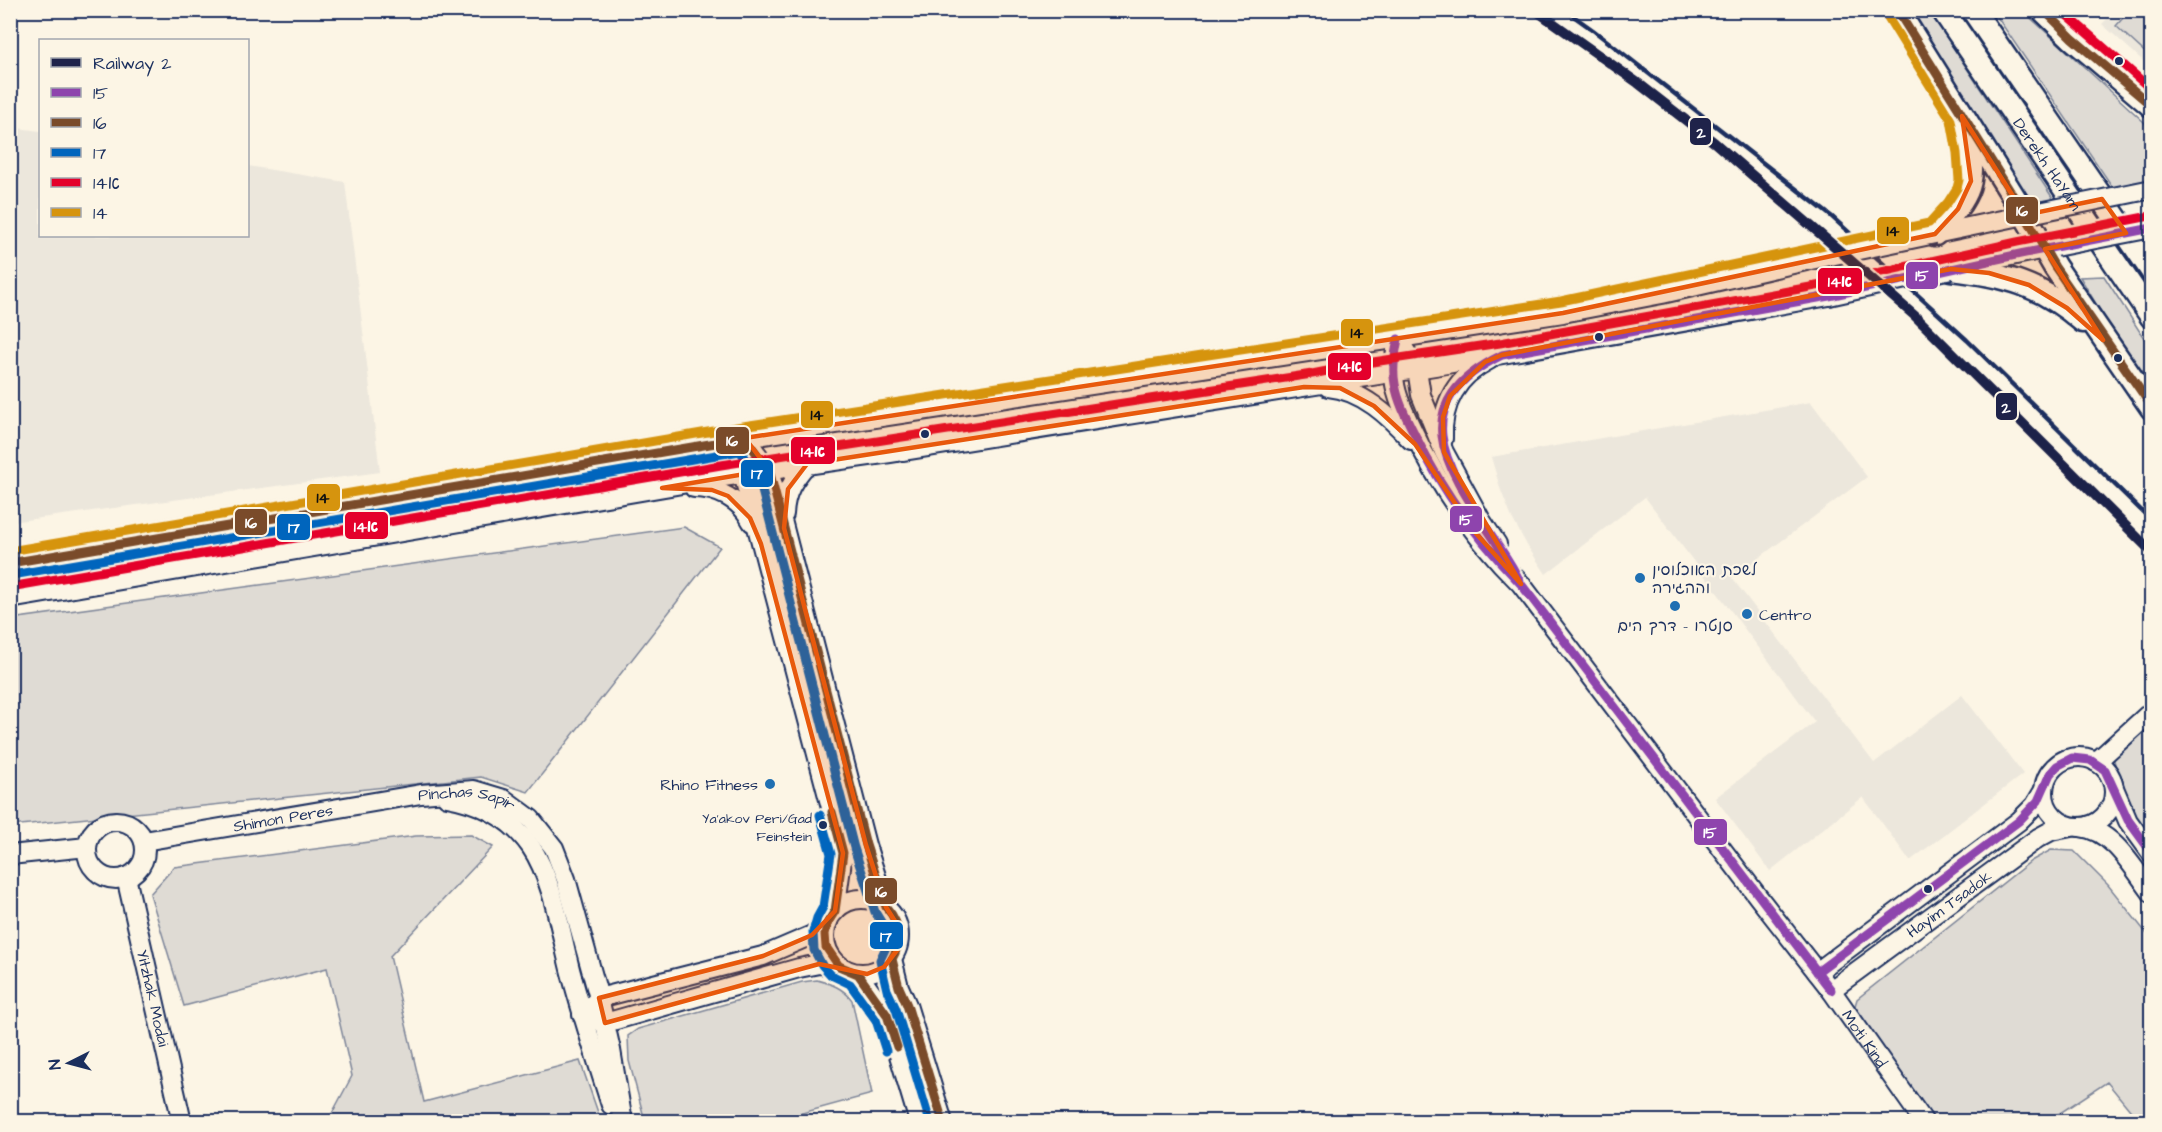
<svg xmlns="http://www.w3.org/2000/svg" width="2162" height="1132" font-family="'Architects Daughter','Playpen Sans Hebrew',sans-serif">
	<rect width="100%" height="100%" fill="#fcf5e5"/>
	<filter id="ink" filterUnits="userSpaceOnUse"><feTurbulence type="fractalNoise" baseFrequency=".0167" numOctaves="2"/><feDisplacementMap in="SourceGraphic" scale="12" xChannelSelector="R" yChannelSelector="G"/><feConvolveMatrix kernelMatrix="1 2 1 2 8 2 1 2 1" color-interpolation-filters="sRGB"/></filter>
	<g filter="url(#ink)">
		<path fill="#ece7dc" d="M2115,11H2151V68L2102,24Z
			M10,127L40,131V236H248V166L345,182L380,472L11,522Z
			M1811,402L1867,477L1732,578L1874,763L1962,695L2023,774L1910,861L1863,797L1770,871L1715,798L1815,722L1645,497L1546,574L1528,547L1512,518L1501,491L1491,457Z"/>
		<path fill="#dfdbd4" stroke="#7d8599" stroke-width="1.5" d="M2130,10L2151,11V58L2116,26Z
			M1906,11H1929L2056,203L2032,212Z
			M1993,11H2023L2144,122L2151,132V187L2118,195Z
			M2104,276L2151,349V388L2117,339L2080,277Z
			M684,527L720,547L528,792L481,777L11,826V619Z
			M2151,718V843C2128,810 2121,790 2112,752Z
			M471,835L493,847L390,956L424,1102L580,1061L601,1121H328L352,1076L327,968L184,1006L150,894L174,867L416,836Z
			M2051,850L2074,851L2108,885L2151,939V1121H2139L2107,1082L2048,1121H1928L1854,1009L1857,999L2031,861Z
			M817,980C832,984 843,988 852,1000L872,1094L773,1121H645L629,1061L628,1036L638,1029L802,982Z"/>
		<g fill="none" stroke-linecap="round" stroke-linejoin="round">
			<g stroke="#1b2f5e" stroke-width="22">
				<g id="minor">
					<path d="M1935,234L2025,215"/>
					<path d="M1958,267L2045,249"/>
					<path id="s1" d="M1398,339C1396,349 1394,360 1394,371C1393,390 1403,410 1411,427C1438,485 1475,539 1521,584L1759,898L1831,990L1924,1122"/>
					<path d="M1398,339L1417,369L1421,395L1444,452L1481,520L1497,544"/>
					<path d="M1328,387C1362,390 1389,416 1411,440"/>
					<path d="M745,438L769,470L866,845L886,907"/>
					<path d="M745,438L743,474L843,853L835,911"/>
					<path d="M1443,439C1441,404 1457,376 1489,360"/>
					<path d="M694,488C718,488 741,500 752,522"/>
					<path d="M784,514C785,492 793,480 807,464"/>
					<path d="M10,563L745,438L1563,313L1662,294L1806,261"/>
					<path d="M10,599L723,477L890,453L1441,365L1829,296"/>
					<circle cx="2079" cy="792" r="35"/>
					<path d="M2096,762L2152,711"/>
					<path d="M2114,788L2128,821L2152,854"/>
					<path d="M447,797C481,803 511,818 531,847C553,879 561,935 571,973C583,1018 597,1061 611,1105"/>
					<circle cx="116" cy="850" r="29"/>
					<path d="M2080,827C2113,830 2133,868 2152,893"/>
					<path id="s2" d="M144,841L421,794L474,790L504,799L531,819L554,848L566,879L599,998L611,1050L623,1122"/>
					<path d="M10,855L87,847"/>
					<path id="s3" d="M126,877L182,1122"/>
					<circle cx="862" cy="936" r="37"/>
					<path d="M828,922L812,935L763,956L599,998L582,1015L605,1023L799,968L819,964L839,966"/>
					<path d="M892,959L899,987L907,1005L943,1122"/>
					<path d="M1817,972L2019,821L2035,805L2044,790"/>
					<path d="M858,974L887,1015L919,1122"/>
					<path id="s4" d="M1831,990L2038,838L2051,831L2071,827"/>
				</g>
			</g>
			<g stroke="#1b2f5e" stroke-width="27">
				<g id="major">
					<path d="M1897,10L2025,215L2055,267L2152,408"/>
					<path id="s5" d="M1943,10L2152,317"/>
					<path d="M1973,10L2152,271"/>
					<path d="M2043,10L2072,38L2152,106"/>
					<path d="M1935,234C1971,193 1978,184 1965,129"/>
					<path d="M1951,269C2006,275 2040,284 2083,321"/>
				</g>
			</g>
			<use href="#minor" stroke="#fcf5e5" stroke-width="18"/>
			<use href="#major" stroke="#fcf5e5" stroke-width="22"/>
			<path stroke="#1b2f5e" stroke-width="4.5" d="M1565,10L1593,30L1831,216L1967,340L2152,521"/>
			<g stroke="#1b2f5e" stroke-width="22" stroke-linecap="butt">
				<path id="minor-bridge" d="M2025,215L2152,189
					M2045,249L2152,228
					M1806,261L1935,234
					M1829,296L1951,269"/>
			</g>
			<use href="#minor-bridge" stroke="#fcf5e5" stroke-width="18"/>
			<g stroke="#fcf5e5" stroke-width="14">
				<path id="bus-1" d="M1398,339C1395,354 1392,369 1395,384C1398,402 1407,419 1415,435C1442,491 1478,540 1521,584L1831,990
					M1521,584C1513,565 1501,550 1490,533C1443,463 1405,403 1502,355L1829,296L2020,254L2152,228
					M1817,972L2019,821L2038,801L2050,774L2057,766L2072,758L2090,760L2105,770L2128,820L2152,853"/>
			</g>
			<g stroke="#fcf5e5" stroke-width="14">
				<path id="bus-2" d="M1897,10L2025,215L2055,267L2152,407
					M2044,10L2072,38L2152,106
					M10,563L745,438L769,470L866,845L886,907C900,923 903,940 892,959L899,987L907,1005L943,1122
					M832,812L843,853L835,911L828,922L825,934L826,947L839,966L858,974L887,1015L897,1047"/>
			</g>
			<g stroke="#fcf5e5" stroke-width="14">
				<path id="bus-3" d="M12,575L740,451L758,475L854,848L875,912L886,930L887,945L880,960L887,990L896,1009L930,1122
					M820,815L831,854L823,907L817,918L813,932L814,950L822,965L831,975L850,984L876,1020L886,1051"/>
			</g>
			<g stroke="#fcf5e5" stroke-width="14">
				<path id="bus-4" d="M2061,10L2152,90
					M10,587L721,465L1312,374L1373,362L1500,343L1827,284L2017,242L2150,216"/>
			</g>
			<g stroke="#fcf5e5" stroke-width="14">
				<path id="bus-5" d="M10,551L743,426L1561,301L1929,223L1948,202L1957,188L1959,180L1957,153L1951,120L1887,16"/>
			</g>
			<use href="#bus-1" stroke="#8e44ad" stroke-width="9"/>
			<use href="#bus-2" stroke="#7a4b2a" stroke-width="9"/>
			<use href="#bus-3" stroke="#0065bd" stroke-width="9"/>
			<use href="#bus-4" stroke="#e4002b" stroke-width="9"/>
			<use href="#bus-5" stroke="#d6940e" stroke-width="9"/>
			<g stroke="#fcf5e5" stroke-width="15">
				<path id="rail-1" d="M1535,10L1638,83L1715,143L1915,316L2152,552"/>
			</g>
			<use href="#rail-1" stroke="#1f234a" stroke-width="10"/>
		</g>
	</g>
	<path fill="#e8590c" fill-opacity="0.2" stroke="#e8590c" stroke-width="4.5" stroke-linejoin="round" d="M1962,116L2025,215L2102,199L2126,233L2045,249L2103,340L2067,308L2029,285L1989,273L1951,269L1502,355L1485,362L1450,396L1443,417L1444,452L1521,584L1473,530L1415,444L1374,406L1340,388L1304,387L807,464L788,489L784,528L866,845L886,907L898,926V949L884,967L867,974L819,964L605,1023L599,998L763,956L812,935L835,911L843,853L761,544L750,518L728,496L712,490L662,488L769,470L745,438L1563,313L1935,234L1958,209L1971,181Z"/>
	<g fill="#1b2f5e" stroke="#fcf5e5" stroke-width="2">
		<circle cx="2119" cy="61" r="5"/>
		<circle cx="1599" cy="337" r="5"/>
		<circle cx="2118" cy="358" r="5"/>
		<circle cx="925" cy="434" r="5"/>
		<circle cx="823" cy="825" r="5"/>
		<circle cx="1928" cy="889" r="5"/>
	</g>
	<g fill="#1f6fb2" stroke="#fcf5e5" stroke-width="2">
		<circle cx="1640" cy="578" r="6"/>
		<circle cx="1675" cy="606" r="6"/>
		<circle cx="1747" cy="614" r="6"/>
		<circle cx="770" cy="784" r="6"/>
	</g>
	<g text-anchor="middle" stroke-width="4.5" stroke-linejoin="round" paint-order="stroke">
		<g font-size="14" fill="#1b2f5e" stroke="#fcf5e5" text-anchor="end">
			<text x="812" y="823">Ya'akov Peri/Gad<tspan x="812" dy="18">Feinstein</tspan></text>
		</g>
		<g font-size="16" fill="#1b2f5e" stroke="#fcf5e5">
			<text dy="6" stroke="none"><textPath href="#s5" startOffset="186">Derekh HaYam</textPath></text>
			<text dy="6" stroke="none"><textPath href="#s2" startOffset="328">Pinchas Sapir</textPath></text>
			<text dy="6" stroke="none"><textPath href="#s2" startOffset="141">Shimon Peres</textPath></text>
			<text dy="6" stroke="none"><textPath href="#s4" startOffset="146">Hayim Tsadok</textPath></text>
			<text dy="6" stroke="none"><textPath href="#s3" startOffset="124">Yitzhak Modai</textPath></text>
			<text dy="6" stroke="none"><textPath href="#s1" startOffset="854">Moti Kind</textPath></text>
		</g>
		<g font-size="16" fill="#1b2f5e" stroke="#fcf5e5" text-anchor="start">
			<text x="1652" y="575">לשכת האוכלוסין<tspan x="1652" dy="18">וההגירה</tspan></text>
			<text x="1759" y="620">Centro</text>
			<text x="1675" y="631" text-anchor="middle">סנטרו - דרך הים</text>
			<text x="758" y="790" text-anchor="end">Rhino Fitness</text>
		</g>
	</g>
	<g stroke="#fcf5e5" stroke-width="2">
		<rect x="1689" y="117" width="23" height="29" rx="6" fill="#1f234a"/>
		<rect x="2005" y="196" width="34" height="29" rx="6" fill="#7a4b2a"/>
		<rect x="1876" y="216" width="34" height="29" rx="6" fill="#d6940e"/>
		<rect x="1905" y="261" width="34" height="29" rx="6" fill="#8e44ad"/>
		<rect x="1817" y="267" width="46" height="28" rx="6" fill="#e4002b"/>
		<rect x="1340" y="318" width="34" height="29" rx="6" fill="#d6940e"/>
		<rect x="1327" y="352" width="45" height="29" rx="6" fill="#e4002b"/>
		<rect x="1995" y="392" width="23" height="29" rx="6" fill="#1f234a"/>
		<rect x="800" y="400" width="34" height="29" rx="6" fill="#d6940e"/>
		<rect x="715" y="426" width="35" height="29" rx="6" fill="#7a4b2a"/>
		<rect x="790" y="436" width="46" height="29" rx="6" fill="#e4002b"/>
		<rect x="740" y="459" width="34" height="29" rx="6" fill="#0065bd"/>
		<rect x="306" y="483" width="35" height="29" rx="6" fill="#d6940e"/>
		<rect x="1449" y="505" width="34" height="28" rx="6" fill="#8e44ad"/>
		<rect x="234" y="508" width="34" height="28" rx="6" fill="#7a4b2a"/>
		<rect x="344" y="511" width="45" height="29" rx="6" fill="#e4002b"/>
		<rect x="276" y="513" width="35" height="28" rx="6" fill="#0065bd"/>
		<rect x="1693" y="818" width="35" height="28" rx="6" fill="#8e44ad"/>
		<rect x="864" y="877" width="34" height="28" rx="6" fill="#7a4b2a"/>
		<rect x="869" y="921" width="35" height="29" rx="6" fill="#0065bd"/>
	</g>
	<g font-size="16" text-anchor="middle" font-weight="bold" fill="#fff">
		<text x="1701" y="138">2</text>
		<text x="2022" y="216">16</text>
		<text x="1922" y="281">15</text>
		<text x="1840" y="287">14א</text>
		<text x="1350" y="372">14א</text>
		<text x="2006" y="413">2</text>
		<text x="732" y="446">16</text>
		<text x="813" y="457">14א</text>
		<text x="757" y="479">17</text>
		<text x="1466" y="525">15</text>
		<text x="251" y="528">16</text>
		<text x="366" y="532">14א</text>
		<text x="294" y="533">17</text>
		<text x="1710" y="838">15</text>
		<text x="881" y="897">16</text>
		<text x="886" y="942">17</text>
	</g>
	<g font-size="16" text-anchor="middle" font-weight="bold" fill="#111">
		<text x="1893" y="236">14</text>
		<text x="1357" y="338">14</text>
		<text x="817" y="420">14</text>
		<text x="323" y="503">14</text>
	</g>
	<rect width="2162" height="1132" fill="none" stroke="#fcf5e5" stroke-width="36"/>
	<rect x="18" y="18" width="2126" height="1096" fill="none" stroke="#1b2f5e" stroke-width="2" filter="url(#ink)"/>
	<rect x="39" y="39" width="210" height="198" fill="#fcf5e5" stroke="#a2a6af" stroke-width="1.5"/>
	<rect x="51" y="58" width="30" height="9" fill="#1f234a" stroke="#a2a6af" stroke-width="1.5"/>
	<text x="93" y="69" font-size="18" fill="#1b2f5e">Railway 2</text>
	<rect x="51" y="88" width="30" height="9" fill="#8e44ad" stroke="#a2a6af" stroke-width="1.5"/>
	<text x="93" y="99" font-size="18" fill="#1b2f5e">15</text>
	<rect x="51" y="118" width="30" height="9" fill="#7a4b2a" stroke="#a2a6af" stroke-width="1.5"/>
	<text x="93" y="129" font-size="18" fill="#1b2f5e">16</text>
	<rect x="51" y="148" width="30" height="9" fill="#0065bd" stroke="#a2a6af" stroke-width="1.5"/>
	<text x="93" y="159" font-size="18" fill="#1b2f5e">17</text>
	<rect x="51" y="178" width="30" height="9" fill="#e4002b" stroke="#a2a6af" stroke-width="1.5"/>
	<text x="93" y="189" font-size="18" fill="#1b2f5e">14א</text>
	<rect x="51" y="208" width="30" height="9" fill="#d6940e" stroke="#a2a6af" stroke-width="1.5"/>
	<text x="93" y="219" font-size="18" fill="#1b2f5e">14</text>
	<g transform="translate(69 1063) rotate(264)" stroke="#fcf5e5" stroke-width="4.5" paint-order="stroke">
	<path d="M0-4.5L10 22L0 15L-10 22Z" fill="#1b2f5e"/>
	<text y="-9" font-size="16" font-weight="bold" text-anchor="middle" fill="#1b2f5e">N</text>
	</g>
</svg>
